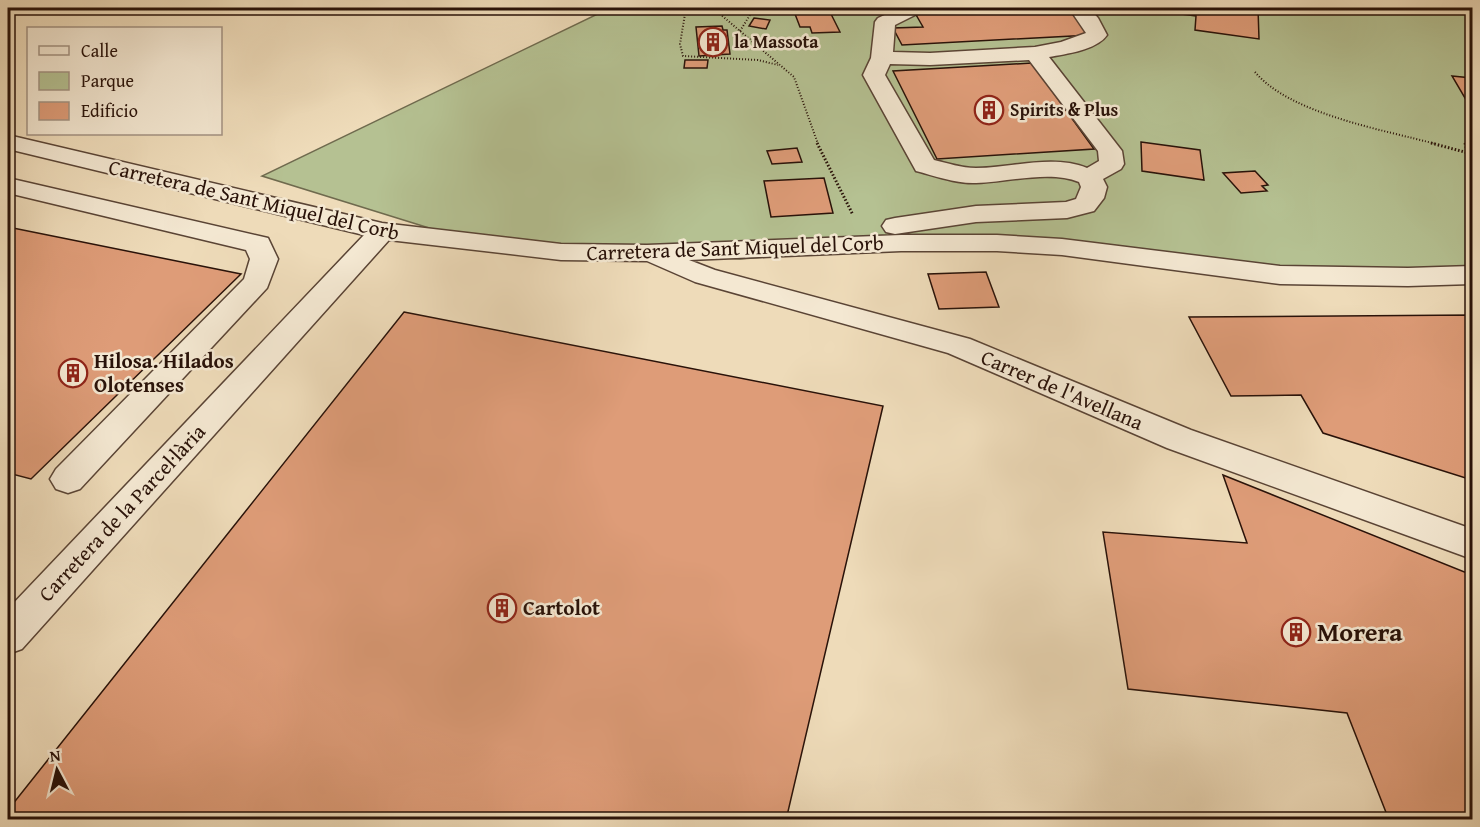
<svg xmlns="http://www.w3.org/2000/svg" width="1480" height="827" font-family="'Gentium Book Plus',serif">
	<rect width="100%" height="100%" fill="#eedbb9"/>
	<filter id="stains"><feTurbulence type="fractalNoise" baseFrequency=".00333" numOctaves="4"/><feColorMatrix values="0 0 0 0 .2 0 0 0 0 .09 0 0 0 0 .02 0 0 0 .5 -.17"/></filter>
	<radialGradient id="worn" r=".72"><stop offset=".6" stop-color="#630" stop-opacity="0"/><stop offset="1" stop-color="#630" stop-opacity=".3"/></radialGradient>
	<path fill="#b5c192" stroke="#6f6a4e" stroke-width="1.5" d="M610,8H1472V282L1385,286L1293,283L1044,250L885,249L740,259L661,254L442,232L262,176Z"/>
	<path fill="#de9c78" stroke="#291209" stroke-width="1.5" d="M1031,8H1069L1091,35L902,45L893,28L923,27L915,13Z
		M1176,8H1258L1259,39L1195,30L1196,16L1175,13Z
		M830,12L840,32L812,33L810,27H800L795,14Z
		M754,18L770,20L766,29L749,26Z
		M722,26L723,30H727L730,54L699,56L696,27Z
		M685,60H708L707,68H684Z
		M1032,63L1094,149L937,159L893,71Z
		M1452,76L1472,78V110Z
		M1141,142L1200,150L1204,180L1142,171Z
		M797,148L802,162L772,164L767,151Z
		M1255,171L1268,185L1262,186L1267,191L1241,193L1223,173Z
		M824,178L833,213L771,217L764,181Z
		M8,227L241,274L31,479L8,473Z
		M986,272L999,307L939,309L928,274Z
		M404,312L883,406L786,820H8V810Z
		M1472,315V480L1323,433L1301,395L1231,396L1189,317Z
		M1223,475L1472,575V820H1389L1347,713L1128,689L1103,532L1247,543Z"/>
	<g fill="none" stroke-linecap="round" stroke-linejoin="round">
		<g stroke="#5a4435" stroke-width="3">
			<path id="minor" d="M900,8H924L921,12L895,25L893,52L930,53L1035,47L1061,42L1086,33L1069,8H1089L1098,18L1107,35C1097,50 1066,54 1049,57L1122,151L1124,164L1121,169L1103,179L1107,187L1104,198L1094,211L1067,218L976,222L895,234L886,232L882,226L886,220L895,218L976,206L1066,202L1076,199L1081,187L1079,182C1051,170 1007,182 976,183C957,184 935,176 916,171L863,75L871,58L875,22L878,18ZM1029,60L1098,151L1099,161L1087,168C1053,154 1011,168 976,168C962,168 947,163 934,160L885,75L890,64L930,65Z
				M8,135L382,223L561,244L647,245L901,235H997L1062,239L1280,266L1408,268L1472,266V284L1408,286L1280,284L1062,255L997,251H901L689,260L715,270L970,339L1191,430L1472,529V559L1167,448L948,353L695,282L647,261L561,260L389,240L22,649L8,654V609L364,235L8,149Z
				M8,178L268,238L278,259L267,288L80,489L68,493L56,489L50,479L56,469L244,279L250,259L246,250L8,193Z"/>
		</g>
		<path stroke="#291209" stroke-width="2" stroke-dasharray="1 2" stroke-linecap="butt" d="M686,8L680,44L683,56L758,60L778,65
			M713,8L794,77L818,144
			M740,31L750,15L766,8
			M1255,72C1290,114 1384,130 1436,144
			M1465,144L1472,137"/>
		<path stroke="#291209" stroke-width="3" stroke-dasharray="1.5 2" stroke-linecap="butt" d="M817,143L853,215
			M1431,143L1472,154
			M1465,143L1466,147L1472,152"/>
		<use href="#minor" fill="#f4e8d2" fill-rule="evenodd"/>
	</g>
	<defs>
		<g id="building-ring" transform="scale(1.5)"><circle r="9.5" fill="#f4e8d2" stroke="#8f2418" stroke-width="1.5"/><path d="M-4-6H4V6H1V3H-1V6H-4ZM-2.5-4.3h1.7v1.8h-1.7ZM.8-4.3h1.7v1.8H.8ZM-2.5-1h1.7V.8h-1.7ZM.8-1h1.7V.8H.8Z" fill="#8f2418"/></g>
	</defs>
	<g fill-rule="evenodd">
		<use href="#building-ring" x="713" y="42"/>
		<use href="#building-ring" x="989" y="110"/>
		<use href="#building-ring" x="73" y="373"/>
		<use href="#building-ring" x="502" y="608"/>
		<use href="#building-ring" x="1296" y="632"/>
	</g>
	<g text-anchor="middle" stroke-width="5" stroke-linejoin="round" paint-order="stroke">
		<g font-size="18" font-weight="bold" fill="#291209" stroke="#f4e8d2" text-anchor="start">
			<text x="734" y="48">la Massota</text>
			<text x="1010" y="116">Spirits &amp; Plus</text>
		</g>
		<g font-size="21" fill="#291209" stroke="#f4e8d2">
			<text transform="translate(254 200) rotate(13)" y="7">Carretera de Sant Miquel del Corb</text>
			<text transform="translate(735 248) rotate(-2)" y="7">Carretera de Sant Miquel del Corb</text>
			<text transform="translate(1062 390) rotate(23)" y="7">Carrer de l'Avellana</text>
			<text transform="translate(122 513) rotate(-47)" y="7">Carretera de la Parcel·lària</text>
		</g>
		<g font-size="21" font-weight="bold" fill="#291209" stroke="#f4e8d2" text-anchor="start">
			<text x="94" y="368">Hilosa. Hilados<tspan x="94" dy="24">Olotenses</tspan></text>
			<text x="523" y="615">Cartolot</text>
		</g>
		<g font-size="26" font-weight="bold" fill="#291209" stroke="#f4e8d2" text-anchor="start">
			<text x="1317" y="641">Morera</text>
		</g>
	</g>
	<rect width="1480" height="827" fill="none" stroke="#eedbb9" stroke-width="30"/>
	<rect x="9" y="9" width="1462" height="809" fill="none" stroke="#291209" stroke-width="3"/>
	<rect x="15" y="15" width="1450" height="797" fill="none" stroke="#291209" stroke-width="1.5"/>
	<rect x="27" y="27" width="195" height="108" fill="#f4e8d2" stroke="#a39282" stroke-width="1.5"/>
	<rect x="39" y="46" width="30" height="9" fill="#f4e8d2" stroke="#a39282" stroke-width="1.5"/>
	<text x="81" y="57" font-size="18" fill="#291209">Calle</text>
	<rect x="39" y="72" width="30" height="18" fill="#b5c192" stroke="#a39282" stroke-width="1.5"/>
	<text x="81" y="87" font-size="18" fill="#291209">Parque</text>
	<rect x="39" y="102" width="30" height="18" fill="#de9c78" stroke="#a39282" stroke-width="1.5"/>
	<text x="81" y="117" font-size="18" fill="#291209">Edificio</text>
	<g transform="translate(57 770) rotate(353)" stroke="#f4e8d2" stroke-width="4.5" paint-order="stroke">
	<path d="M0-4.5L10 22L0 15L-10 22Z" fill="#291209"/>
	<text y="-9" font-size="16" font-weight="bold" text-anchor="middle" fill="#291209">N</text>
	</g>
	<rect width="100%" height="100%" filter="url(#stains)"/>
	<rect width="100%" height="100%" fill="url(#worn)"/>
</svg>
